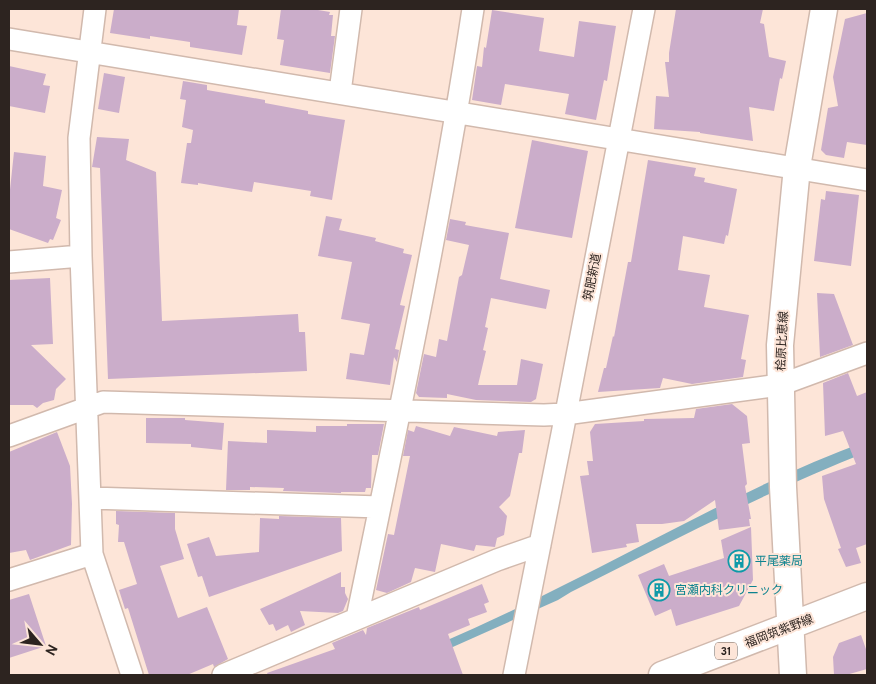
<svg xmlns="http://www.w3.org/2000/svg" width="876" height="684" font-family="Overpass,'Noto Sans JP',sans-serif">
	<rect width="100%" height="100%" fill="#fde5d8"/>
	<path fill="#83afbf" d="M867,441V452C765,492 669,543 571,592L558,600L390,675H368C432,647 497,619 560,587C662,537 760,480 867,441Z"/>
	<path fill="#cbadca" d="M114,9H239L237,25L247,26L242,55L190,47V42L150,36V39L110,33Z
		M281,9H312L330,12L329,15H333L331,36H335L330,73L280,65L284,40L277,39Z
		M676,9H763L760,23L764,24L769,57L786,61L782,79L780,78L774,111L749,107L753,141L700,133V132L654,129L656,96L669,97L665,62H669V53Z
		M492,10L544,18L539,51L574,57L579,21L616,26L607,81L604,80L596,120L565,114L569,94L505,84L501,105L472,100L477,66L482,67L484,47L486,48Z
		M867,13V145L847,142L844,158L826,155L821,150L828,108L838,106L833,77L845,19Z
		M9,66L46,74L43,85L50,86L45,113L9,106Z
		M104,73L125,77L119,113L98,109Z
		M183,81L207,85V90L265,100V103L308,111V114L345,120L332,200L310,196L311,191L254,182L252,192L198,183V185L181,183L187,143H191L193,130L182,127L186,100L180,99Z
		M97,137L129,139L126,160L156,172L162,321L298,314L299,332H305L307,371L108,379L100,168L92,167Z
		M532,140L588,151L572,238L515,228Z
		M14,152L46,156L43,186L62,190L56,218L61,220L53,240L50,239L48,243L9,229V199Z
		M648,160L696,168L694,176L705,178L704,182L737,189L728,236L726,235L724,244L683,236L678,270L710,275L704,307L749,315L741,359L746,360L743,377L692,384L663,378L660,388L598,392L604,368H606L613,336L614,337L628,262H631Z
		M826,191L859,195L851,266L814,261L821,199L825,200Z
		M326,216L342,219L339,230L376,238L375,241L404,249L403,253L412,255L400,305L405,306L395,349L399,350L397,362L394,357L390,385L346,379L350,353L364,355L370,324L341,319L352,262L318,256Z
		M450,219L466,222L465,225L509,233L500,279L550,290L546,309L491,298L485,327L488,328L483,350L486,351L478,385H517L521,359L543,364L536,399L531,402L476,400L447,394V398L419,397L416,393L424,354L436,357L439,339L447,341L459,277L462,275L469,245L446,240Z
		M50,278L53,344L31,345L66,379L56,389L54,400L43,403L37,408L33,405H9V280Z
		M817,293L834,294L853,345L820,357Z
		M848,373L857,396L867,392V544L856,548L861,563L846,567L838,549L841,548L824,499L822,476L856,464L843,431L825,436L823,383Z
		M732,404L747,416L750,443L742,444L747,484L745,486L751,519H749L750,526L719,530L715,500L684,521L662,524H636L639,542L626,544L627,547L592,553L580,476L589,475L587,461H593L590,432L595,424L644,421V419L694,418L696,409Z
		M146,418H185V420L224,423L222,450L191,447V444L146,443Z
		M347,424H384L378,455H372L371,488H366L365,492H341V493L283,491L284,488L250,487V490H226L228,441L267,443V430L316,432V426H347Z
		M416,426L450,436L454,427L497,436L498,432L525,430L522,453H519L510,496L499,507L507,516L504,535L497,538L495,547L476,545L474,551L441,544L435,572L415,568L411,582L387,593L376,590L388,534L394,535L410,456H403L408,430L414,432Z
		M57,432L70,466L72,504L71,545L30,560L26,550L9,553V452Z
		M116,511L175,513V529L184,559L160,566L178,618L207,607L228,659L214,667L213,664L187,675H149L128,608L125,609L119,590L137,584L124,542H118L119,525L116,524Z
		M279,516L341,518L342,551L209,597L202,576L198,577L187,544L209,537L216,556L259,552L260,518L279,519Z
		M751,527L753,580L739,606L676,626L671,609L655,616L638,575L664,564L669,576L724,558L721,540Z
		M341,572V587H345V593L348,599L343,611L338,613L300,611L305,625L291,632L288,625L276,631L273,624L269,625L260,609Z
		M482,584L489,602L484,604L487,612L468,619L470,625L448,634L463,675H268L267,673L335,649L332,643L363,630L366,635L367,628L419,607L420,610Z
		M29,594L46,646L9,658V600Z
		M861,635L867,652V669L846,675H834L833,657L839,643Z"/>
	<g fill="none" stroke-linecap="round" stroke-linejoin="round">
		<g stroke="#d1b9ad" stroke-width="24">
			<path id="minor" d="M95,9L79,138L81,256L92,554L132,675
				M9,39L867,180
				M340,92L351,9
				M9,262L81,256
				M9,436L103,402L544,415L565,414L780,385L867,353
				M91,498L380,507
				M9,580L92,554
				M357,618C399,415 442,213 473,9
				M223,675L497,560L540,545
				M514,675L562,434L644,9"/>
		</g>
		<g stroke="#d1b9ad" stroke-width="29">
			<path id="major" d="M662,675L867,596
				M793,675L783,487L780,345L797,167L824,9"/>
		</g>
		<use href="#minor" stroke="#fff" stroke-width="21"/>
		<use href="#major" stroke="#fff" stroke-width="26"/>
	</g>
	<defs>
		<g id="building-ring" transform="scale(1.125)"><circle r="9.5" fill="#fde5d8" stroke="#0f9aa8" stroke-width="1.5"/><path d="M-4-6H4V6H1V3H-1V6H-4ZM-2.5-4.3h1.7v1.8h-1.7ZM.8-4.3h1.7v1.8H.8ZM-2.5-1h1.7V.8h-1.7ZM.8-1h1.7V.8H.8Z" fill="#0f9aa8"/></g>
	</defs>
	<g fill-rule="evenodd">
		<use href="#building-ring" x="739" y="561"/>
		<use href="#building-ring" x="659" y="590"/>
	</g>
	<g text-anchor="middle" stroke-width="4" stroke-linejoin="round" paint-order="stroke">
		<rect fill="#fde5d8" stroke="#6b5e57" stroke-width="1" x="715" y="642.5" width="22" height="17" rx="4"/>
		<g font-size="11" font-weight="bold" fill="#2d2420">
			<text x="726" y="655">31</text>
		</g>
		<g font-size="12" fill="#2d2420" stroke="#fde5d8">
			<text transform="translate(592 277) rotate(-79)" y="4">筑肥新道</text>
			<text transform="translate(782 341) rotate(-87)" y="4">桧原比恵線</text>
			<text transform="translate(779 631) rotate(-21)" y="4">福岡筑紫野線</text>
		</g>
		<g font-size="12" fill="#0d838f" stroke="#fde5d8" text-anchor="start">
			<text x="755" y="565">平尾薬局</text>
			<text x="675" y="594">宮瀬内科クリニック</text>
		</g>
	</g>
	<rect width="876" height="684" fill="none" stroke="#2d2420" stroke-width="20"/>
	<g transform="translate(40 644) rotate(118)" stroke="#fde5d8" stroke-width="4" paint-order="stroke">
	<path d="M0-4L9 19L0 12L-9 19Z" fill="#2d2420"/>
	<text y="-8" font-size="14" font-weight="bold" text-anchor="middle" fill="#2d2420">N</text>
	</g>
</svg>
